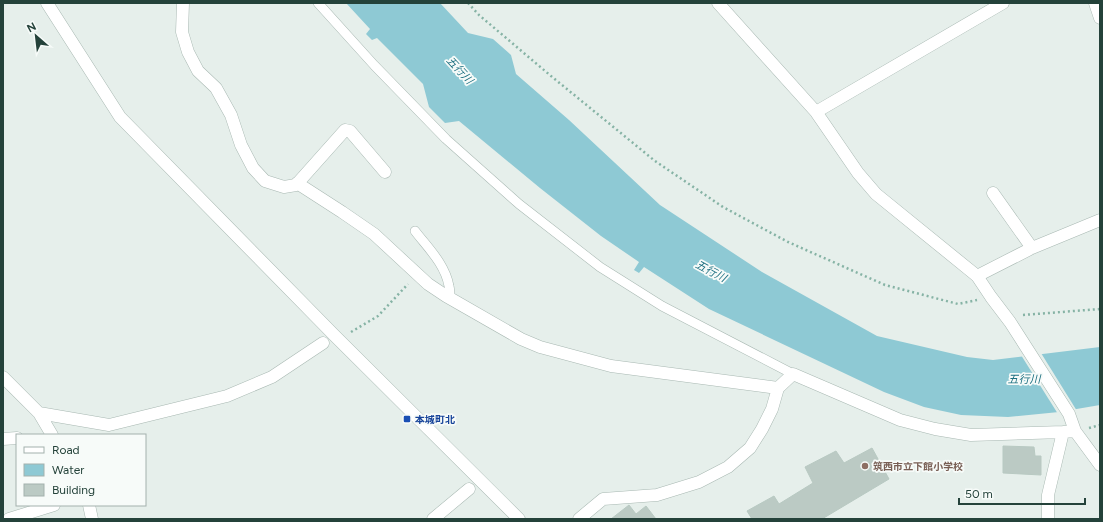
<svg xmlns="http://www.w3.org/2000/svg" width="1103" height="522" font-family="Figtree,'Noto Sans JP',sans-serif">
	<rect width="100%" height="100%" fill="#e6efeb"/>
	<path fill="#8ec9d4" d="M346,3H440L468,33L493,39L511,55L516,74L569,120L660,205L762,272L877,336L967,357L993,360L1100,347V405L1059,412L1008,417L961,415L924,407L884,392L709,309L644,267L639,273L634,270L639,262L601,236L540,188L459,121L445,123L429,107L423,84L377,38L372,40L366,34L370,29Z"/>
	<path fill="#e6efeb" d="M1041,353L1077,411L1058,414L1021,355Z"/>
	<path fill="#bbcac4" stroke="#b8c9c2" d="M1003,446L1034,447L1035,456H1041V475L1003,473Z
		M872,448L889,479L822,519H752L747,511L774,496L779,504L813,483L805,467L836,451L844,463Z
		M629,505L636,514L646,506L656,519H611Z"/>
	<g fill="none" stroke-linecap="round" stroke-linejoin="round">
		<g stroke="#a8b8b2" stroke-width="10">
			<path id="service" d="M318,3L374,65L446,139L519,204L600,267L662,306L793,374
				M415,231C428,248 445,264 449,286C450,290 450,295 450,299"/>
		</g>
		<g stroke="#a8b8b2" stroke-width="13">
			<path id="minor" d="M183,3L182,32L188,52L198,71L216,88L231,115L241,145L253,168L265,181L284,187L296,185L345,130L350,131L385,172
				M718,3L816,112L858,173L876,194L977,276L991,297L1010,322L1069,414L1075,431L1100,465
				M1095,3L1100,18
				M816,112L1003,3
				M297,183L342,212L374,234L428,284L446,296L521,339L540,347L611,366L778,388
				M993,193L1032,248
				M977,276L1032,248L1100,220
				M3,377L39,413L52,435
				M39,413L109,425L227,396L272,377L323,343
				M3,439L17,438
				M89,505L92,519
				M9,519L54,505
				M433,519L469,489
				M579,519L603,499L657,495L699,482L728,467L750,448L762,429L772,409L778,388L793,374L900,420L935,429L971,435L1063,432L1075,431
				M1048,519V495L1063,432"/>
		</g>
		<g stroke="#a8b8b2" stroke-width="13">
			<path id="tertiary" d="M47,3L120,117L334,335L519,519"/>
		</g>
		<path stroke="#86b3a5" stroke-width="2.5" stroke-dasharray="2 3" stroke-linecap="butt" d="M468,3L479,15L551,76L655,161L723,207L788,242L885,285L958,304L977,300
			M1023,315L1100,309
			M351,332L378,316L408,284
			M1089,428L1100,425"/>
		<use href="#service" stroke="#fff" stroke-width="9"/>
		<use href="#minor" stroke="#fff" stroke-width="12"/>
		<use href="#tertiary" stroke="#fff" stroke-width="12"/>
	</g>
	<rect fill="#1a4fb4" stroke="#f7fbf9" stroke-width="1.5" x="403" y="415" width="8" height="8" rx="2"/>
	<circle fill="#8d6e63" stroke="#f7fbf9" stroke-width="1.5" cx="865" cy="466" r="4"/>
	<g text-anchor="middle" stroke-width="3.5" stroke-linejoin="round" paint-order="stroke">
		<g font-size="10" font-weight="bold" fill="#164399" stroke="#f7fbf9" text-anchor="start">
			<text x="415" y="423">本城町北</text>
		</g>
		<g font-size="10" font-weight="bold" fill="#785e54" stroke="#f7fbf9" text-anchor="start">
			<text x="873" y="470">筑西市立下館小学校</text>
		</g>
		<g font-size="11" font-style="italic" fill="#1c6f80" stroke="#f7fbf9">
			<text transform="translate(460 70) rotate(47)" y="4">五行川</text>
			<text transform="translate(711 271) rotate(28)" y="4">五行川</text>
			<text x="1024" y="383">五行川</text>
		</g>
	</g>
	<rect width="1103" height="522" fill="none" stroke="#24423a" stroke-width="8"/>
	<rect x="16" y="434" width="130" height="72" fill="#f7fbf9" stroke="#a3b1ad"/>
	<rect x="24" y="447" width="20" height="6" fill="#ffffff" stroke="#a3b1ad"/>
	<text x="52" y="454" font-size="12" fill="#24423a">Road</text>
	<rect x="24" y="464" width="20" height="12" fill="#8ec9d4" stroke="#a3b1ad"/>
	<text x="52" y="474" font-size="12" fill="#24423a">Water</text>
	<rect x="24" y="484" width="20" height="12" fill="#bbcac4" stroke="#a3b1ad"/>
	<text x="52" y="494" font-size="12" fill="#24423a">Building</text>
	<g transform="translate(36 36) rotate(332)" stroke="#f7fbf9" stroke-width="3" paint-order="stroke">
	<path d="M0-3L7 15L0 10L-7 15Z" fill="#24423a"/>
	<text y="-6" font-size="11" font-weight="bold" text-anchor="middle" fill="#24423a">N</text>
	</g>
	<path d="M959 498v6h126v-6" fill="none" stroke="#24423a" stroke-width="2"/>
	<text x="965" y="498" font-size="12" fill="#24423a" stroke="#f7fbf9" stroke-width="3" paint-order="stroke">50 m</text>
</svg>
